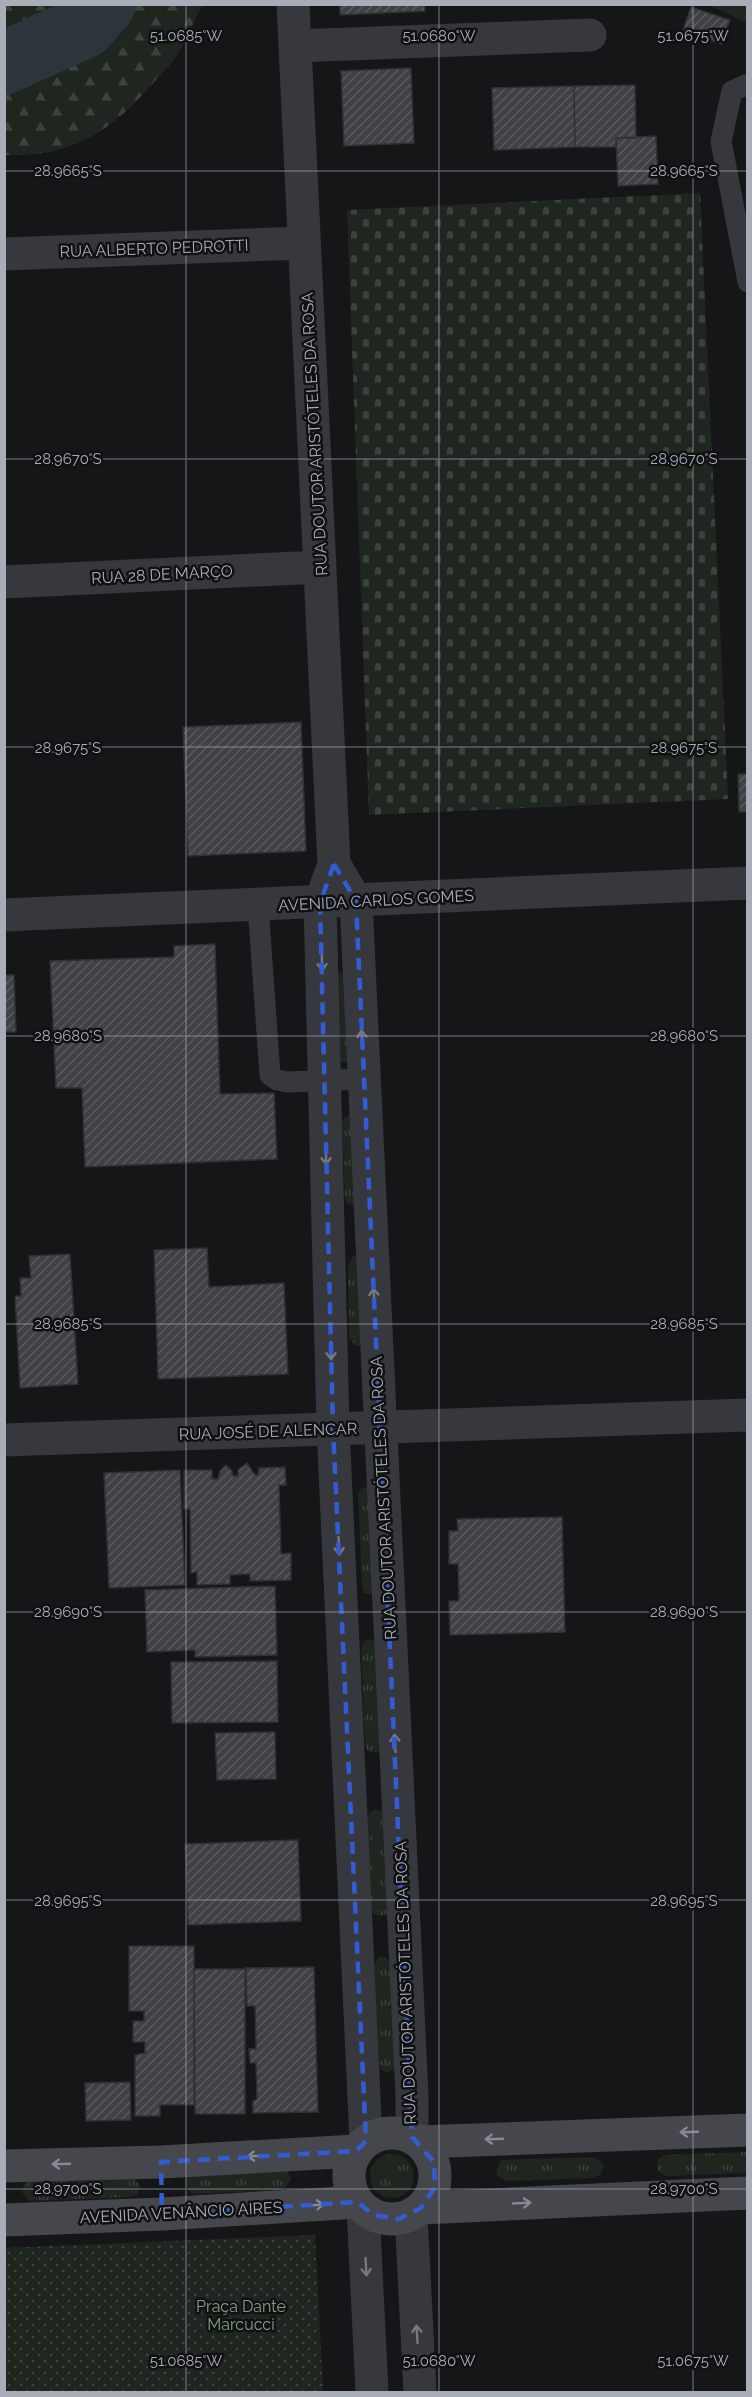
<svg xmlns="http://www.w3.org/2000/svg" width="752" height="2397" font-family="Raleway,sans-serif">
	<defs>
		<pattern id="grass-tufts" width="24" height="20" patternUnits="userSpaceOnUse" patternTransform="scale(1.5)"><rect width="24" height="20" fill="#1e261f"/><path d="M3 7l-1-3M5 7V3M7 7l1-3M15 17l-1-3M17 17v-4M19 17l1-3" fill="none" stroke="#3c433d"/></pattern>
		<pattern id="forest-firs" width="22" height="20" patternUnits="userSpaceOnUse" patternTransform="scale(1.5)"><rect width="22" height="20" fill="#1e261f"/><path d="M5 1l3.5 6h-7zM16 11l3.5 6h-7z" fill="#3c433d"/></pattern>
		<pattern id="cemetery-stones" width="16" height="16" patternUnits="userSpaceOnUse" patternTransform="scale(1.5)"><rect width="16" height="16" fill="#1e261f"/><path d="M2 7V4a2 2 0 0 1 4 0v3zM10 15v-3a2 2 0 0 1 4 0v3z" fill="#3c433d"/></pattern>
		<pattern id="park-dots" width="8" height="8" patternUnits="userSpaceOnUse" patternTransform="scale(1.5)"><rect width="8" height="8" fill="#1e261f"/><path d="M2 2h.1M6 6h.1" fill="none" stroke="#3c433d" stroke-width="1.8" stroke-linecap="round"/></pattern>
		<pattern id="building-hatch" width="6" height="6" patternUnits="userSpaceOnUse" patternTransform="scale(1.5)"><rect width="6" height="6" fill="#404145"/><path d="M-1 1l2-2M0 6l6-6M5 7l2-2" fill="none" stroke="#595a5e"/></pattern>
	</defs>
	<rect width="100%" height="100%" fill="#161618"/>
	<path fill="url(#grass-tufts)" d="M340,972H344L350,1063L340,1062L337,975Z
		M350,1114L357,1206L347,1204L345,1198L342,1124L344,1118Z
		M360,1255L362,1346H356L349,1338L348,1265L353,1256Z
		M369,1486L373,1594L364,1593L362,1586L358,1493L362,1488Z
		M369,1639L376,1642L380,1750L375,1753L368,1751L365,1745L361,1648L363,1642Z
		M375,1809L382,1811L387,1914L380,1916L373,1914L371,1911L367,1819L369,1813Z
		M379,1957H385L391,1962L396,2068L387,2073L379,2068L374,1966Z
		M747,2152V2173L665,2176L657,2170L658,2159L665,2155Z
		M370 2176a22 22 0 1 1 44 0a22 22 0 1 1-44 0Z
		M593,2157L600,2161L604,2167L600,2175L593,2178L506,2181L499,2177L496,2171L501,2160Z
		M287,2170L291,2179L286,2187L277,2190L194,2194L189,2191L185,2184L187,2176Z
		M133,2176L140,2186L137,2195L130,2197L29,2201L21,2191L27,2181Z"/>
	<path fill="url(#forest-firs)" d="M4,5L5,4L203,5C194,20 187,38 178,54C172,64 162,73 154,82C112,131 72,158 5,155Z"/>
	<path fill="url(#cemetery-stones)" d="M700,193L728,799L369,815L347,210Z"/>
	<path fill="url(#park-dots)" d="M315,2235L323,2392H5V2248Z"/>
	<path fill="#1e261f" d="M709,5H747V23Z"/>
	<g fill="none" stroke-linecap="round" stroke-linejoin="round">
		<path stroke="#2c353c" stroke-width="63" d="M4,63L84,27L104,4"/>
	</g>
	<path fill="url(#building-hatch)" stroke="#303034" stroke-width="1.5" d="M340,4H425V11L340,15Z
		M691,7L730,20L721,44L683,30Z
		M411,68L414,143L344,146L341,71Z
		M635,85L636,138H616V147H575L574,86Z
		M574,86L575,147L494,150L492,88Z
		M656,136L658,184L618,186L616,138Z
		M301,722L306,851L188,856L183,727Z
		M738,774H748V812H739Z
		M215,944L220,1094L274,1093L277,1159L85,1167L82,1088H56L50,961L174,957V946Z
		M4,975H14L16,1032H4Z
		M207,1248L209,1287L284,1283L288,1374L158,1379L154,1250Z
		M70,1254L78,1384L20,1388L15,1296H21L20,1278H31L29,1256Z
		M247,1463L255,1475H258L259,1468L285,1467L286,1485H279L281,1554L291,1553V1580L250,1581V1574L230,1575V1584L197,1585V1572L191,1573L190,1509H184V1470H212V1479H218L220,1471L226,1465L232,1471L233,1476H238V1470Z
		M180,1470L185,1585L109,1588L104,1473Z
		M562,1517L565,1632L450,1635L449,1601H459L458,1564H449V1531H458L457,1519Z
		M275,1586L277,1655L195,1657V1650L147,1652L145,1590Z
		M277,1661L278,1722L172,1723L171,1662Z
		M275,1732L276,1779L217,1780L215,1733Z
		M298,1840L301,1921L188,1925L185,1844Z
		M129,1946H194V2105H160V2116H135V2055L145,2053V2042H133V2021H144V2011H129Z
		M314,1967L318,2112L253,2113V2101L257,2099L256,2063H250L249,2049H256L255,2006H247L246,1968Z
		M194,1969H245V2114H195Z
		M130,2082L131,2120L86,2121L85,2083Z"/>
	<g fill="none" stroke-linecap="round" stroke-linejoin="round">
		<path stroke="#37383d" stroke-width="21" d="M748,84L732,91L721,141L748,282
			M258,905L270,1075L277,1080L288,1082L364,1079"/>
		<path stroke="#37383d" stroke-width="33" d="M293,4L334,864L320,903L333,1428L366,2141
			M295,46L590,35
			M4,254L304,243
			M4,582L320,567
			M334,864L356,901L412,2096V2137
			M4,915L748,883
			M4,1440L748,1415
			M363,2208L372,2392
			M411,2215L420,2392"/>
		<path stroke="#45474d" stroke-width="33" d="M349 2176a43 43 0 1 1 86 0a43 43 0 1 1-86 0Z
			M419,2142L748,2130
			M4,2166L161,2162L356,2151
			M421,2208L748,2193
			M4,2220L162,2214L358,2202"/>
	</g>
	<defs><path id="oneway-shaft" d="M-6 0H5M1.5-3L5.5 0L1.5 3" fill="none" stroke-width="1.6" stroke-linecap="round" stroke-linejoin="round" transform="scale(1.5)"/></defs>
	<g stroke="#757881">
		<use href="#oneway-shaft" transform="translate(322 962) rotate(89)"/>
		<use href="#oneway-shaft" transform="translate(362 1039) rotate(-93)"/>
		<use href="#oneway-shaft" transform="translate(326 1156) rotate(89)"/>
		<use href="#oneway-shaft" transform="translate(374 1297) rotate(-93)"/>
		<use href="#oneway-shaft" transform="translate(331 1351) rotate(89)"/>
		<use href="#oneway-shaft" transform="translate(339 1546) rotate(87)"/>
		<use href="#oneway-shaft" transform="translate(395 1743) rotate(-93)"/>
		<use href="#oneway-shaft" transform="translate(366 2267) rotate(87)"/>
		<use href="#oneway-shaft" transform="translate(417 2334) rotate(-93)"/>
	</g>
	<g stroke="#858993">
		<use href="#oneway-shaft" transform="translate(689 2132) rotate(178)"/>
		<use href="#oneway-shaft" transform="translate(494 2139) rotate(178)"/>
		<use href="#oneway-shaft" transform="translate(256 2156) rotate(177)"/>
		<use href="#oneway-shaft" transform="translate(61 2164) rotate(178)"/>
		<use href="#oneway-shaft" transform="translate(522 2203) rotate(-3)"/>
		<use href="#oneway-shaft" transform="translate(315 2205) rotate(-4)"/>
	</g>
	<path fill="none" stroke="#325cd3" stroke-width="4.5" stroke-dasharray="12 8" stroke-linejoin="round" d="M334,864L356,901L412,2137L434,2162L435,2187L421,2208L399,2219L373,2215L358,2202L162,2214L161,2162L356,2151L366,2141L333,1428L320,903Z"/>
	<path fill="none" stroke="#a8adb8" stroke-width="1.5" stroke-opacity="0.45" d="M186,4V2392M439,4V2392M693,4V2392M4,171H748M4,459H748M4,747H748M4,1036H748M4,1324H748M4,1612H748M4,1900H748M4,2189H748"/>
	<g text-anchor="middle" stroke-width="5" stroke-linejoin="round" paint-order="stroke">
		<g font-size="16" fill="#a8adb8" stroke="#111113">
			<text transform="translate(154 248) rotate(-2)" y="6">RUA ALBERTO PEDROTTI</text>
			<text transform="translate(314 434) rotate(-93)" y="6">RUA DOUTOR ARISTÓTELES DA ROSA</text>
			<text transform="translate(162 574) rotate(-3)" y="6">RUA 28 DE MARÇO</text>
			<text transform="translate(376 900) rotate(-3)" y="6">AVENIDA CARLOS GOMES</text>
			<text transform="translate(268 1431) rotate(-2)" y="6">RUA JOSÉ DE ALENCAR</text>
			<text transform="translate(383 1498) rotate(-93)" y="6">RUA DOUTOR ARISTÓTELES DA ROSA</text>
			<text transform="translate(405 1983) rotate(-92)" y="6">RUA DOUTOR ARISTÓTELES DA ROSA</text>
			<text transform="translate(181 2212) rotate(-3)" y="6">AVENIDA VENÂNCIO AIRES</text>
		</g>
		<g font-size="16" fill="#7fa381" stroke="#111113">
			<text x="241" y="2312">Praça Dante<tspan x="241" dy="18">Marcucci</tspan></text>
		</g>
	</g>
	<g font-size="15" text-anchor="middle" fill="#a8adb8" stroke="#111113" stroke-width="5" stroke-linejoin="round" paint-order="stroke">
		<text x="186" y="41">51.0685°W</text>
		<text x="439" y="41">51.0680°W</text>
		<text x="693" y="41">51.0675°W</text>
		<text x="68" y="176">28.9665°S</text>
		<text x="684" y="176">28.9665°S</text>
		<text x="68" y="464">28.9670°S</text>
		<text x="684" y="464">28.9670°S</text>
		<text x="68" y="753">28.9675°S</text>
		<text x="684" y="753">28.9675°S</text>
		<text x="68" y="1041">28.9680°S</text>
		<text x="684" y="1041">28.9680°S</text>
		<text x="68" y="1329">28.9685°S</text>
		<text x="684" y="1329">28.9685°S</text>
		<text x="68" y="1617">28.9690°S</text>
		<text x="684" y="1617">28.9690°S</text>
		<text x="68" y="1906">28.9695°S</text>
		<text x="684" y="1906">28.9695°S</text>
		<text x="68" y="2194">28.9700°S</text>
		<text x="684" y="2194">28.9700°S</text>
		<text x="186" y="2366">51.0685°W</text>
		<text x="439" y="2366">51.0680°W</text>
		<text x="693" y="2366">51.0675°W</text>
	</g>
	<rect width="752" height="2397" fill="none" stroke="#a8adb8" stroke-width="12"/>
</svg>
